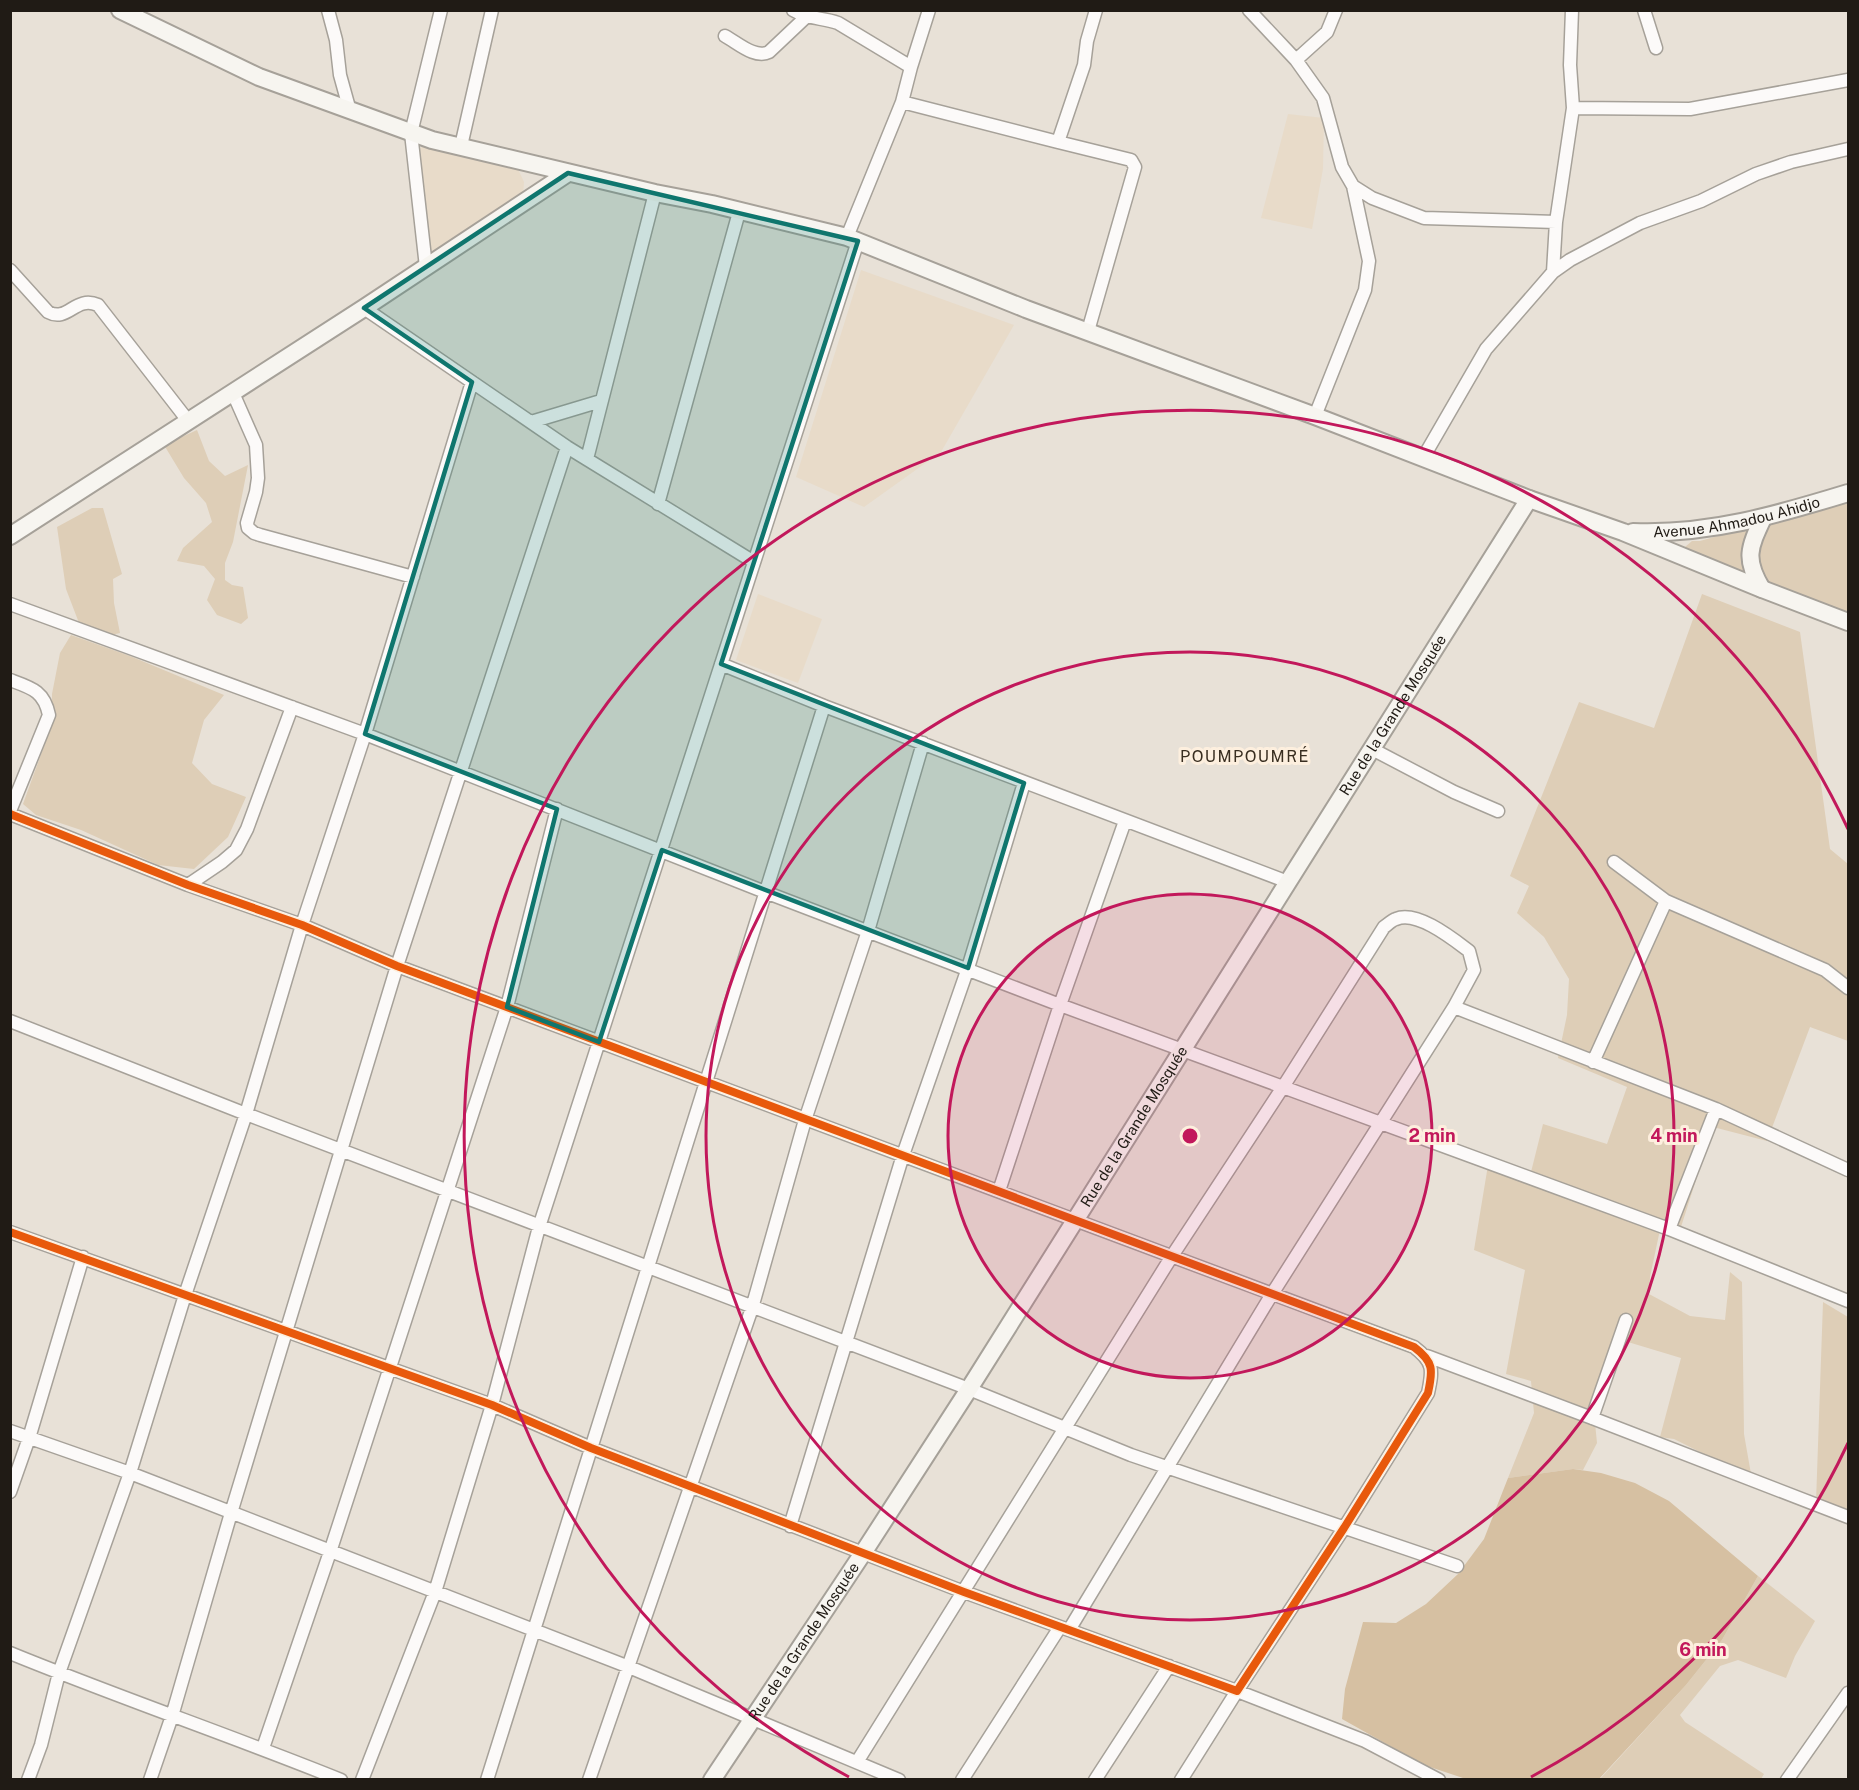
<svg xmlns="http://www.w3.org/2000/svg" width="1859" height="1790" font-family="'Public Sans',sans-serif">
	<rect width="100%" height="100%" fill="#e8e1d7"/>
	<path fill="#e8dbc9" d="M1288,114L1324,118L1323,169L1312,229L1261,218Z
		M426,143L518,169L524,182L523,195L428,256L416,152Z
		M861,270L1014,325L941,452L864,507L796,477Z
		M758,594L822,619L798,683L736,660Z"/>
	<path fill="#deceb7" d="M197,430L209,461L225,476L248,465L233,542L225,563V580L232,585L243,587L248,618L241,624L217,615L207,600L215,579L204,566L177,561L183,548L212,522L206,503L184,478L164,445Z
		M1848,500V615L1685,552V547L1692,541H1700Z
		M92,508H103L122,574L113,579L114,603L120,633L112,635L79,623L66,589L57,527Z
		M1702,594L1800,632L1830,849L1848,864V1041L1810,1027L1767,1141L1713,1127L1680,1230L1661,1225L1650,1277L1649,1294L1690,1316L1725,1320L1730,1272L1742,1282L1744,1434L1751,1474L1722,1463L1674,1439L1660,1437L1681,1358L1618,1339L1595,1423L1597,1443L1583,1470L1573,1469L1508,1478L1534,1413L1531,1381L1506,1374L1525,1270L1474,1250L1489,1159L1531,1172L1543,1124L1607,1144L1627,1087L1558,1058L1567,1015L1569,979L1544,937L1517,913L1529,886L1510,876L1579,702L1654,728Z
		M71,635L130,656L224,695L204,720L192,763L212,784L246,797L228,837L194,869L158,865L81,830L36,815L23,804L52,724V694L60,653Z
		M1823,1302L1848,1317V1516L1816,1502Z
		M1758,1576L1815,1621L1795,1656L1786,1678L1738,1660L1720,1666L1680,1715L1685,1722L1764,1774L1761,1779L1599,1780L1686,1685L1722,1640Z"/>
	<path fill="#d6c0a2" d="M1573,1469L1601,1473L1635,1483L1669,1501L1758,1576L1722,1640L1686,1685L1599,1779H1466L1424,1765L1342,1719L1345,1689L1363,1622L1396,1623L1426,1604L1458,1574L1484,1539L1508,1478Z"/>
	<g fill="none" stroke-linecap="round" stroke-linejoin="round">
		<g stroke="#a6a199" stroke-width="15">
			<path id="street" d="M328,10L336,40L340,75L350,111
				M793,10C810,20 821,17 838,23L911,67
				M1249,10L1296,60L1323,98L1342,167L1353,186L1372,198L1424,218L1556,222
				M1644,10L1656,48
				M725,36C738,43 755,59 769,52L805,18
				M1296,60L1327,32L1336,10
				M902,102L1058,142L1084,65L1087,41L1096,10
				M1573,108L1690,109L1848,80
				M1058,142L1131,160L1135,167L1088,331
				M461,146L492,10
				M847,237L902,102L911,67L929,10
				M426,267L411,133L441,10
				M10,270L48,312C68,323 75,295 98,305L189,422
				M1553,272L1556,222L1573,108L1570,65L1572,10
				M364,308L567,447L754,562
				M233,393L256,445L258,478L256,492L247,523L248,528L254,533L260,535L413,577
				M1315,416L1365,290L1369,261L1353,186
				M531,422L601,401
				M1423,458L1486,349L1553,272L1570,260L1640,223L1701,201L1756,174L1791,162L1848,149
				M587,459L655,193
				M658,504L739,212
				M10,604L365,734L765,892L1060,1005L1669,1229L1848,1301
				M721,664L824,706L1288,882
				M10,680C32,688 44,691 49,715L10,811
				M1372,749L1454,792L1498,811
				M10,814L188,885L302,925L397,966L1414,1347C1434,1362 1433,1370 1428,1393L1344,1528L1237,1691L964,1592L591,1448L492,1405L10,1232
				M1614,862L1666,901L1825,970L1848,988
				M188,885L222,862L236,850L247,829L292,707
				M1454,1007L1716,1109L1848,1170
				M10,1021L246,1114L969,1389L1131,1455L1457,1566
				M1593,1062L1666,901
				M999,1191L1060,1005L1125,821
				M1669,1229L1716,1109
				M1427,1356L1592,1418L1848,1517
				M1592,1418L1626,1320
				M10,1431L130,1473L629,1667L899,1780
				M10,1492L29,1438L83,1257
				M790,1526L903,1155L968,968L1024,783
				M10,1653C120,1698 232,1736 341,1780
				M263,1748L330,1552L507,1007L557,809
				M857,1762L1172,1256L1283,1087L1384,927C1387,925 1392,920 1396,919C1417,910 1453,939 1469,951L1474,970L1454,1007L1272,1294L1069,1630
				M28,1780L41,1745L59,1673L130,1473L185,1295L246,1114L302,925L365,734L472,382
				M150,1780L172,1716L231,1513L397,966L567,447
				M362,1780L435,1592L492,1405L539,1227L858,241
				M487,1780L824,706
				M589,1780L752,1308L805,1120L868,931L923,743
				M962,1780L1060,1627
				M1095,1780L1169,1666
				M1181,1780L1237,1691L1365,1741L1439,1780
				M1787,1780L1848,1693"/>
		</g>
		<g stroke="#a6a199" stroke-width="20">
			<g id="secondary">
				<path d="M120,10L259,77L432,140L655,193L712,204L847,237L1026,309L1315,416L1529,499L1623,532L1762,589L1848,622"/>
				<path id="s1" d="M1633,532C1709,535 1776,515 1848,493"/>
				<path d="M10,536L364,308L568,173"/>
				<path d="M1762,589C1744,559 1749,548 1763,518"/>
				<path id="s2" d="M712,1780L863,1553L969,1389L1529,499"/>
			</g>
		</g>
		<use href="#street" stroke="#fcfaf9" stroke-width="12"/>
		<use href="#secondary" stroke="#f7f5f0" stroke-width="16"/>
		<g stroke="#fdefde" stroke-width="11">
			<path id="cycleway" d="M10,814L188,885L302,925L397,966L1414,1347C1434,1362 1433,1370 1428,1393L1344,1528L1237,1691L964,1592L591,1448L492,1405L10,1232"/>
		</g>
		<use href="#cycleway" stroke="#e8590c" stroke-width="8"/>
	</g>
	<path fill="#0f766e" fill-opacity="0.2" stroke="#0f766e" stroke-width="4.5" stroke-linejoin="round" d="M568,173L858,241L721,664L1024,783L968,968L662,850L599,1042L507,1007L557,809L365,734L472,382L364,308Z"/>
	<circle cx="1190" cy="1136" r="242" fill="#c2185b" fill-opacity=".12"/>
	<g fill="none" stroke="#c2185b" stroke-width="3">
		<circle cx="1190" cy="1136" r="242"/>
		<circle cx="1190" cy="1136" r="484"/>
		<path d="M1848 1443A726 726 0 0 1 1531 1777M849 1777A726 726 0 1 1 1848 829"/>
	</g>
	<g text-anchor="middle" stroke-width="6" stroke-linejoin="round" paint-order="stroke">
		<g font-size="15" fill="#201b15" stroke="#fdefde">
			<text dy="5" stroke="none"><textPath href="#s1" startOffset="105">Avenue Ahmadou Ahidjo</textPath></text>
			<text dy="5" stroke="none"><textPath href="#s2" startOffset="1264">Rue de la Grande Mosquée</textPath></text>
			<text dy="5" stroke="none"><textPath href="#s2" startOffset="778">Rue de la Grande Mosquée</textPath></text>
			<text dy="5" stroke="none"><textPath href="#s2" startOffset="166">Rue de la Grande Mosquée</textPath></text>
		</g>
		<g font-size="16" letter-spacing="1.5" fill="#392e20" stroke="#fdefde">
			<text x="1245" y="762">POUMPOUMRÉ</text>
		</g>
	</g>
	<circle cx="1190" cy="1136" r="9" fill="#c2185b" stroke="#fdefde" stroke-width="3"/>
	<g font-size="18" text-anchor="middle" font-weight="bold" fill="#c2185b" stroke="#fdefde" stroke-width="6" stroke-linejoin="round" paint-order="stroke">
		<text x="1432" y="1142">2 min</text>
		<text x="1674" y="1142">4 min</text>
		<text x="1703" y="1656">6 min</text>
	</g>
	<rect width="1859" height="1790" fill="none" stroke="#201b15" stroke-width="24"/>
</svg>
